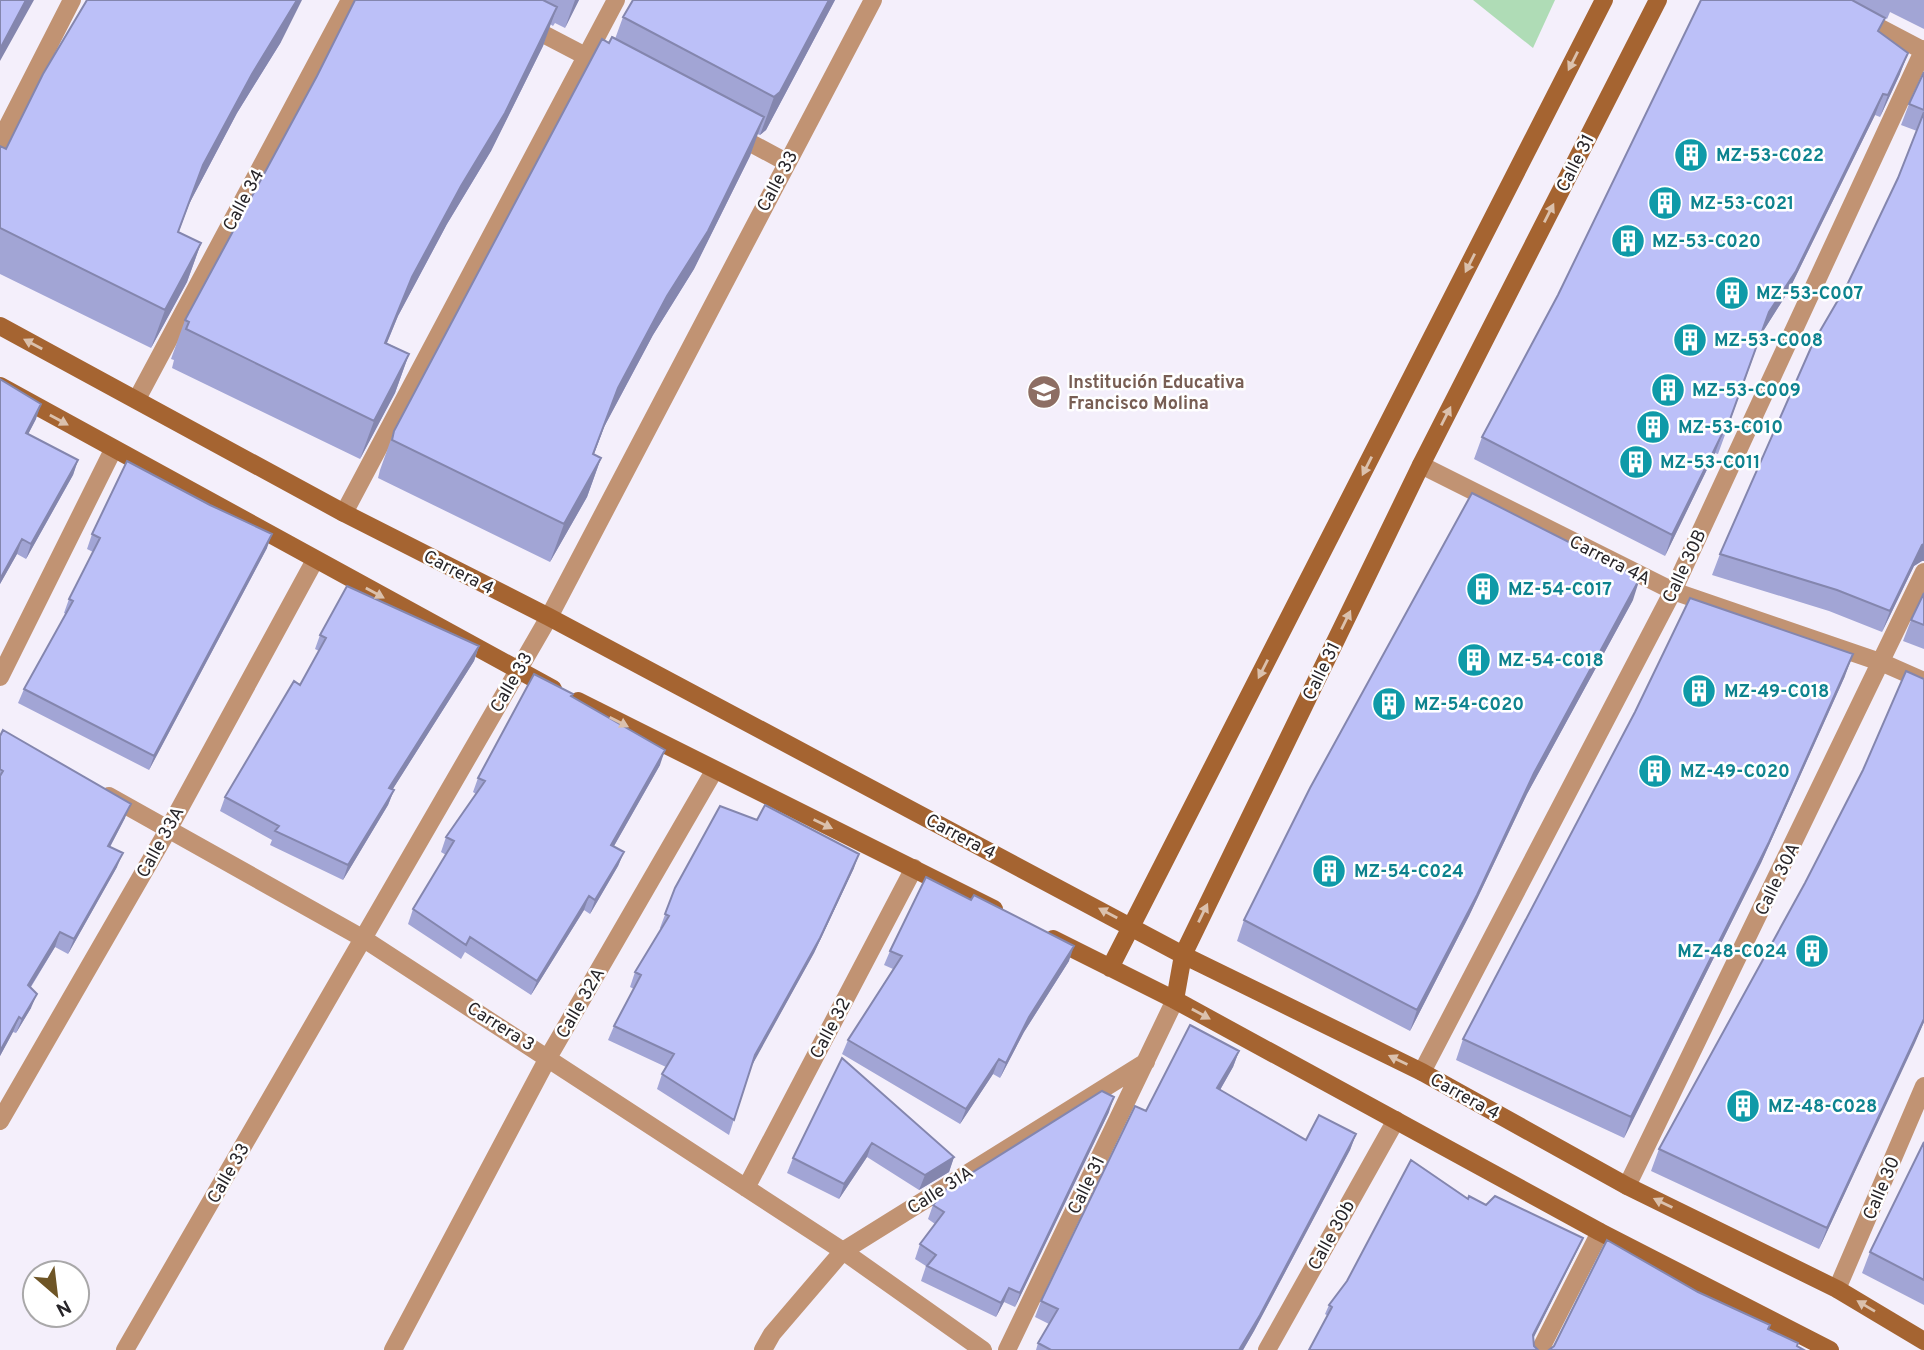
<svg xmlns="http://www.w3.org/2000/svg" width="1924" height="1350" font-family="Overpass,sans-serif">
	<rect width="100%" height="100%" fill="#f4effb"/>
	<path fill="#afdcb6" d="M1473,0H1555L1533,48Z"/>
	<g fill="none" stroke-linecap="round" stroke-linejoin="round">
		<path stroke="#c19373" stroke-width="18" d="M1827,0L1924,51
			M526,25L595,61
			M734,134L786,162
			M0,141L72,0
			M137,399L350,0
			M1421,465L1673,591L1883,663L1924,681
			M344,513L616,0
			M0,677L113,450
			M109,796L364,939L843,1251L983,1350
			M1422,1072L1673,591L1924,49
			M0,1121L168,830L315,560
			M1627,1186L1924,572
			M746,1188L914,868
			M1837,1289L1924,1086
			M125,1350L549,617L873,0
			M393,1350L549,1056L714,771
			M763,1350L772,1334L843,1251L1146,1062
			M1007,1350L1175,1000
			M1267,1350L1396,1120
			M1540,1350L1600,1232"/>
		<path stroke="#a56431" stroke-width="18" d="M0,326L344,513L549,617L1183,955L1422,1072L1627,1186L1837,1289L1924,1341
			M0,386L553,689
			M578,701L994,909
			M1053,939L1175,1000L1600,1232L1830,1350
			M1110,968L1604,0
			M1175,1000L1183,955L1421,465L1658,0"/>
	</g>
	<path fill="#a2a5d5" d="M355,0H579L565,28L555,23L553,26L550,24L543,46L491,151L447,224L398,316L387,343L409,354L395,393L360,459L172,368L174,360L171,359L185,320L317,76Z
		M633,0H835L766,130L760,135L757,134L750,156L694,269L653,335L604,427L594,454L601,458L587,497L550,562L378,478L380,470L394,431L609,43L615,39L623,17Z
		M1701,0H1924V29L1890,12L1887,19L1872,11L1880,32L1900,74L1880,117L1875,115L1788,292L1762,333L1718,454L1715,453L1665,556L1474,459L1482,437L1558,295Z
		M281,42L237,113L189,204L178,232L201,243L187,282L151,348L0,274V146L6,149Z
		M1924,72V561H1922L1914,566L1882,632L1829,611L1712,575L1720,554L1898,178L1917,131L1901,125L1909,104Z
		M0,379L36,419L28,434L78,460L73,475L26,559L17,554L0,584Z
		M92,534L267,548L149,770L18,703L24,689L66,614L64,613L69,599L93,552L87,549Z
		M1924,593V649L1903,641L1911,620Z
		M1633,600L1527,794L1469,916L1410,1031L1237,941L1244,920Z
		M320,635L479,646L474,661L392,790H394L388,805L343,880L270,845L272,840L220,811L225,797L300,685L319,651L315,649Z
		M1845,676L1761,863L1624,1138L1456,1060L1463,1039Z
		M1924,679V1022L1819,1249L1651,1171L1659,1149Z
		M572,697L660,765L614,846L624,852L618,866L590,914L584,910L531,995L465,952L461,959L408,924L413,909L446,855L441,852L446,837L476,794L473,792L478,778Z
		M0,736L125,818L110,847L117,867L68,954L55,947L31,987V1008L16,1033L13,1032L0,1056Z
		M854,868L814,953L751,1066L729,1135L657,1089L662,1074L666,1067L608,1040L614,1026L634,989L630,987L635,972L661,929L660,928L675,888Z
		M890,951L1069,961L1024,1032L1000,1078L993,1074L960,1124L842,1054L848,1040L893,969L884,965Z
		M1239,1051L1233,1067L1220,1090L1306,1140L1356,1134L1350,1150L1254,1331L1243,1350H1036L1038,1343L1049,1324L1035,1317L1041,1301L1146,1111Z
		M842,1058L954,1157L949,1172L919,1190L867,1157L839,1199L787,1173L793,1158Z
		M1109,1112L1015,1307L1004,1302L996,1317L921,1281L926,1266L915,1259L920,1244L935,1224L928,1219L933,1205Z
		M1924,1142V1305L1862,1273L1870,1252Z
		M1468,1199L1583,1238L1579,1247L1533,1338L1328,1316L1325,1314L1329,1305Z"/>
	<path fill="#8486ae" d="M26,0H34L0,61V49Z
		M297,0H302L281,42L237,113L189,204L164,271L203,165L252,74Z
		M575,0H579L565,28Z
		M829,0H835L766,130L760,135L774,97Z
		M557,7L543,46L491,151L447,224L398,316L371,381L385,343L412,277Z
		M1908,53L1900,74L1880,117L1888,95Z
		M1883,94L1875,115L1788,292L1762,333L1769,312Z
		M764,117L750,156L694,269L653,335L604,427L579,493L618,388Z
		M201,243L187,282L151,348L165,310Z
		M409,354L395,393L360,459L374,421Z
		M41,404L36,419L21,448L26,433Z
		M1723,432L1715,453L1665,556L1672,535Z
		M601,458L587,497L550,562L564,524Z
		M78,460L73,475L26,559L31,544Z
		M272,534L267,548L149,770L154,756Z
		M22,539L17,554L0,584V579Z
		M1924,544V561H1922L1914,566L1882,632L1890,611L1922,545Z
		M1640,578L1633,600L1527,794L1469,916L1410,1031L1417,1010L1534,773Z
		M479,646L474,661L384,803L389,788Z
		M1853,654L1845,676L1761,863L1624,1138L1631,1117Z
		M665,750L660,765L606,860L611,845Z
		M394,790L388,805L343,880L348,865Z
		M131,804L125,818L103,860L108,846Z
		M624,852L618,866L590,914L595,900Z
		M123,853L117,867L68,954L74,939Z
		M859,854L854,868L814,953L750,1069L755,1055Z
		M589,896L584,910L531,995L537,981Z
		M60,932L55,947L23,999L28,985Z
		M1074,946L1069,961L1024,1032L1000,1078L1006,1063L1029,1017Z
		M37,994L31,1008L16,1033L22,1019Z
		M19,1017L13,1032L0,1056V1051Z
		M1924,1019V1022L1915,1043L1819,1249L1827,1228Z
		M1239,1051L1233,1067L1212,1104L1217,1088Z
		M999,1059L993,1074L960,1124L966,1109Z
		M1114,1097L1109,1112L1015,1307L1020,1293Z
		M1356,1134L1350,1150L1254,1331L1243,1350H1239Z
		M872,1143L867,1157L839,1199L844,1184Z
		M954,1157L949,1172L919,1190L925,1175Z
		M1583,1238L1579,1247L1530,1345L1533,1335Z
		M1009,1288L1004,1302L996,1317L1001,1303Z"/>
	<path fill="#bcc0f8" stroke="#8486ae" stroke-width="2" d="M0,0H26L0,49Z
		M87,0H297L252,74L203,165L178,232L201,243L165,310L0,228V146L6,149L43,74Z
		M355,0H543L557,7L505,113L461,186L412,277L385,343L409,354L374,421L186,329L189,322L185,320L317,76Z
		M633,0H829L780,92L774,97L623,17Z
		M1701,0H1852L1885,18L1878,31L1908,53L1888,95L1883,94L1796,271L1769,312L1725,433L1723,432L1672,535L1482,437L1558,295Z
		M612,37L764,117L708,231L667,296L618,388L593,454L601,458L564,524L392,440L394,431L602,39L609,43Z
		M1924,72V110L1909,104Z
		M1924,112V544L1922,545L1890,611L1837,590L1720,554L1813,343L1848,283L1898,178Z
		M0,379L41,404L26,433L78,460L31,544L22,539L0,579Z
		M127,461L210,505L272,534L154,756L24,689L73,601L69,599L100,538L92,534Z
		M1472,493L1640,578L1534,773L1477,895L1417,1010L1244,920L1310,788Z
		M347,586L479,646L389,788L394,790L348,865L275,831L279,826L225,797L294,681L300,685L326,638L320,635Z
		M1924,593V625L1911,620Z
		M1690,598L1853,654L1769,842L1631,1117L1463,1039L1635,712Z
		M1906,671L1924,679V1019L1827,1228L1659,1149L1805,883L1863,770Z
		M534,674L573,694L571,696L665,750L611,845L624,852L595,900L589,896L537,981L470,937L466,945L413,909L454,841L446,837L485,781L478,778Z
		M3,730L131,804L108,846L123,853L74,939L60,932L28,985L37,994L22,1019L19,1017L0,1051V776L3,771L0,769V736Z
		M765,805L859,854L820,938L755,1055L734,1120L662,1074L674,1054L614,1026L641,975L635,972L669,916L665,914L675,888L720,806L757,820Z
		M926,877L971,900L974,895L1074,946L1029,1017L1006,1063L999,1059L966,1109L848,1040L902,956L890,951Z
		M1190,1025L1239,1051L1217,1088L1306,1140L1319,1115L1356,1134L1260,1315L1239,1350H1051L1038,1343L1058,1309L1041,1301L1135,1106L1146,1111Z
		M842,1058L954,1157L925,1175L872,1143L844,1184L793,1158Z
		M1102,1091L1114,1097L1020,1293L1009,1288L1001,1303L927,1266L936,1255L920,1244L944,1212L933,1205L946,1189Z
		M1924,1142V1280L1870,1252Z
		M1411,1160L1468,1199L1469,1196L1486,1205L1495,1196L1583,1238L1533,1335L1534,1346L1538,1350H1309L1332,1307L1329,1305L1347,1281Z
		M1607,1240L1698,1292L1770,1325L1768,1329L1798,1343L1797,1346L1804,1350H1549L1554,1346Z"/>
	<defs><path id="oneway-solid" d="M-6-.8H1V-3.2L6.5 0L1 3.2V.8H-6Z" transform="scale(1.75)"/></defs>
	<g fill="#dbc1ad">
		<use href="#oneway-solid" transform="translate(1573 61) rotate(117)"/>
		<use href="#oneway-solid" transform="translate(1549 213) rotate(-63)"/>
		<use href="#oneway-solid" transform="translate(1470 263) rotate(117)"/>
		<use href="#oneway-solid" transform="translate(33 344) rotate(-152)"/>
		<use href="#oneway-solid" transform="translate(1446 416) rotate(-63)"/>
		<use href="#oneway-solid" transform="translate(59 420) rotate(29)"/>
		<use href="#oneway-solid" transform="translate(1367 466) rotate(117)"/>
		<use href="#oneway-solid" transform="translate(375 593) rotate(29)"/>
		<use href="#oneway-solid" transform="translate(1346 620) rotate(-64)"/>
		<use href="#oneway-solid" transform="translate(1263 669) rotate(117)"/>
		<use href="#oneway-solid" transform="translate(619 722) rotate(27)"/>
		<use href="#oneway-solid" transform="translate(823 824) rotate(26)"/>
		<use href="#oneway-solid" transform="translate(1108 913) rotate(-152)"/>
		<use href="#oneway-solid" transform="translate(1203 913) rotate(-64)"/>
		<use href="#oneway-solid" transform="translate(1201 1014) rotate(29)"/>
		<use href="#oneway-solid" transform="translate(1398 1060) rotate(-154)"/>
		<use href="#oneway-solid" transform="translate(1663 1203) rotate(-154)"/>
		<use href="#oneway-solid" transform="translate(1866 1306) rotate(-149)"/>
	</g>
	<defs>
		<g id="building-disc" transform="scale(1.75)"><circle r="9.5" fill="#0f9aa8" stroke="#fff"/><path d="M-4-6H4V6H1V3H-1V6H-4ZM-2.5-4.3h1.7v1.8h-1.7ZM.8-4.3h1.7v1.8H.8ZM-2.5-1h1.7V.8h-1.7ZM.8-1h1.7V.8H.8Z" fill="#fff"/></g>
		<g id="school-disc" transform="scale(1.75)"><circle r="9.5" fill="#8d6e63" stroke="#fff"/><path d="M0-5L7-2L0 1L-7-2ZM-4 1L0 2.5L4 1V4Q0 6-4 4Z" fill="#fff"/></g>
	</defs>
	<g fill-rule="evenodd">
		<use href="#building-disc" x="1691" y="155"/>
		<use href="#building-disc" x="1665" y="203"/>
		<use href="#building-disc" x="1628" y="241"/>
		<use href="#building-disc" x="1732" y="293"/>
		<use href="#building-disc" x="1690" y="340"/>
		<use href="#building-disc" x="1668" y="390"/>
		<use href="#school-disc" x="1044" y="392"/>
		<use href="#building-disc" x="1653" y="427"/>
		<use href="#building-disc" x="1636" y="462"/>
		<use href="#building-disc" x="1483" y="589"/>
		<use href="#building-disc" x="1474" y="660"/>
		<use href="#building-disc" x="1699" y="691"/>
		<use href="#building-disc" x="1389" y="704"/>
		<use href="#building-disc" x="1655" y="771"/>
		<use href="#building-disc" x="1329" y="871"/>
		<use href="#building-disc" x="1812" y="951"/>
		<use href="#building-disc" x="1743" y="1106"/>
	</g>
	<g text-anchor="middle" stroke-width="5" stroke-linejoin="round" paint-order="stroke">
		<g font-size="18" font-weight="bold" fill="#0d838f" stroke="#fff" text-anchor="start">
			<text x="1716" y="161">MZ-53-C022</text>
			<text x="1690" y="209">MZ-53-C021</text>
			<text x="1652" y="247">MZ-53-C020</text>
			<text x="1756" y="299">MZ-53-C007</text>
			<text x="1714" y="346">MZ-53-C008</text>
			<text x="1692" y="396">MZ-53-C009</text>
			<text x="1678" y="433">MZ-53-C010</text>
			<text x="1660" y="468">MZ-53-C011</text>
			<text x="1508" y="595">MZ-54-C017</text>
			<text x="1498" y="666">MZ-54-C018</text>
			<text x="1724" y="697">MZ-49-C018</text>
			<text x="1414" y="710">MZ-54-C020</text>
			<text x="1680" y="777">MZ-49-C020</text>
			<text x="1354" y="877">MZ-54-C024</text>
			<text x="1787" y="957" text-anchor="end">MZ-48-C024</text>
			<text x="1768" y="1112">MZ-48-C028</text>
		</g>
		<g font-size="18" fill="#272529" stroke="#fff">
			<text transform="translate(1575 163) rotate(-63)" y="6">Calle 31</text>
			<text transform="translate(777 181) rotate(-62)" y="6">Calle 33</text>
			<text transform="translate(243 200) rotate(-62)" y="6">Calle 34</text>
			<text transform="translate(1610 560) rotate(27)" y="6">Carrera 4A</text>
			<text transform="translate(1684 566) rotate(-65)" y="6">Calle 30B</text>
			<text transform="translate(459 572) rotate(27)" y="6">Carrera 4</text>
			<text transform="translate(1321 671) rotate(-64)" y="6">Calle 31</text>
			<text transform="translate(511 682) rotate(-60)" y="6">Calle 33</text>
			<text transform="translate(961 836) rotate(28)" y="6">Carrera 4</text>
			<text transform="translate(160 842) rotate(-61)" y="6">Calle 33A</text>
			<text transform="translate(1777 879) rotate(-64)" y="6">Calle 30A</text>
			<text transform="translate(580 1003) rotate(-60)" y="6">Calle 32A</text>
			<text transform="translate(501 1026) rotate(32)" y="6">Carrera 3</text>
			<text transform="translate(830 1028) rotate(-62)" y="6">Calle 32</text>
			<text transform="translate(1465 1096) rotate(29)" y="6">Carrera 4</text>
			<text transform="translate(228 1173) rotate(-60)" y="6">Calle 33</text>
			<text transform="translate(1086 1185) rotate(-64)" y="6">Calle 31</text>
			<text transform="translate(1881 1188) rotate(-67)" y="6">Calle 30</text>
			<text transform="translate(940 1190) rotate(-32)" y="6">Calle 31A</text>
			<text transform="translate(1331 1235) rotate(-61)" y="6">Calle 30b</text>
		</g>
		<g font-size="18" font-weight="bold" fill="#785e54" stroke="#fff" text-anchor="start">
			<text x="1068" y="388">Institución Educativa<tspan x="1068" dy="21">Francisco Molina</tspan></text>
		</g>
	</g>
	<g transform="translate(56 1294) rotate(152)"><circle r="33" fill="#ffffff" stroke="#a9a8a9" stroke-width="2"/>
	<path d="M0-5L12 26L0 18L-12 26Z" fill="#6e5526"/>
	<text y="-10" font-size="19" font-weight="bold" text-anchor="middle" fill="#272529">N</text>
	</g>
</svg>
